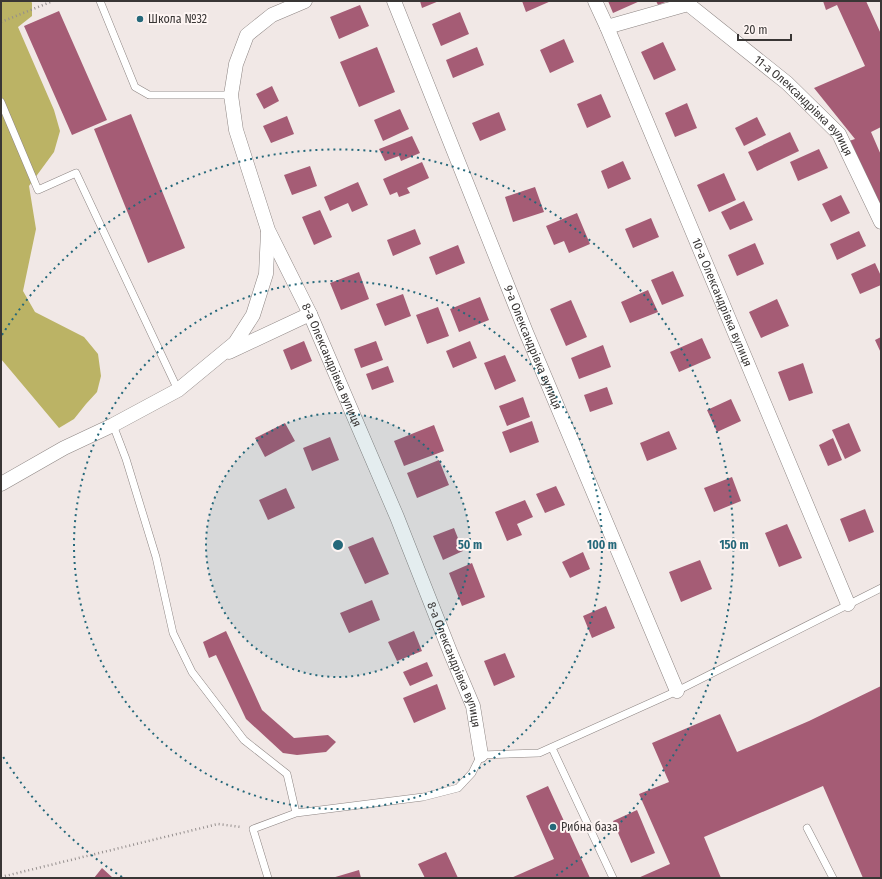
<svg xmlns="http://www.w3.org/2000/svg" width="882" height="879" font-family="'Fira Sans Condensed',sans-serif">
	<rect width="100%" height="100%" fill="#f1e8e6"/>
	<path fill="#bbb365" d="M1,1H31L32,3V16L18,27L54,110L60,131L54,152L29,186L36,229L23,291L35,312L84,337L98,354L101,376L97,392L86,404L74,419L59,428L1,359Z"/>
	<path fill="#a55c75" d="M420,1H439L422,8Z
		M522,1H551L526,12Z
		M608,1H640L613,13Z
		M656,1H668L658,5Z
		M823,1H866L881,34V127L871,132L881,155V210L849,141L855,139L814,88L865,66L837,5L826,10Z
		M360,5L369,26L339,39L330,17Z
		M59,11L107,120L72,135L24,26Z
		M460,12L469,34L441,46L432,24Z
		M564,39L574,62L550,73L540,50Z
		M663,42L676,70L654,80L641,52Z
		M377,47L395,92L359,107L340,62Z
		M477,47L484,65L453,78L446,60Z
		M272,86L279,101L264,109L256,94Z
		M601,94L611,117L587,128L577,104Z
		M687,103L697,128L675,137L665,113Z
		M400,109L409,129L383,141L374,120Z
		M499,112L506,130L480,141L472,123Z
		M131,114L185,248L148,263L94,129Z
		M287,116L294,134L271,143L263,126Z
		M757,117L766,135L744,146L735,128Z
		M790,132L799,151L757,171L748,152Z
		M412,136L420,153L401,161L399,156L385,161L379,149Z
		M819,149L828,168L798,181L790,162Z
		M623,161L631,179L608,189L601,171Z
		M422,162L429,178L407,188L410,193L399,197L397,192L390,195L383,179Z
		M310,166L317,186L292,195L284,175Z
		M724,173L736,200L709,212L697,185Z
		M358,182L368,205L352,212L348,203L330,211L324,197Z
		M535,187L544,212L513,222L505,197Z
		M841,195L850,213L831,222L822,204Z
		M744,201L753,220L730,230L721,212Z
		M320,210L332,237L314,245L302,217Z
		M577,213L590,244L569,253L564,241L554,245L546,226Z
		M651,218L659,237L633,248L625,229Z
		M415,229L421,244L393,256L387,240Z
		M859,231L866,246L837,260L830,244Z
		M755,243L764,264L737,276L728,255Z
		M458,245L465,263L436,275L429,257Z
		M875,263L881,276V285L860,294L851,274Z
		M673,271L684,296L662,305L651,280Z
		M359,272L369,299L341,310L330,283Z
		M648,290L658,312L630,323L621,302Z
		M403,294L411,316L385,326L376,304Z
		M480,297L489,320L459,332L450,309Z
		M777,299L789,326L761,338L749,312Z
		M571,300L587,337L566,346L550,309Z
		M438,307L449,336L427,344L416,315Z
		M881,337V353L875,340Z
		M702,338L711,358L679,372L670,352Z
		M304,341L312,361L291,370L283,350Z
		M376,341L383,360L361,368L354,349Z
		M470,341L477,358L453,368L446,351Z
		M603,345L611,367L579,379L571,358Z
		M505,355L516,381L495,390L484,363Z
		M803,363L813,393L789,401L778,372Z
		M388,366L394,382L372,390L366,374Z
		M607,387L613,404L590,412L584,395Z
		M523,397L530,417L507,426L499,406Z
		M731,399L741,421L717,432L707,410Z
		M532,421L539,442L510,453L502,432Z
		M285,423L295,441L265,457L255,438Z
		M849,423L861,451L845,459L832,430Z
		M434,425L444,451L404,466L394,441Z
		M669,431L677,449L647,461L640,443Z
		M330,437L339,460L312,471L303,448Z
		M833,438L842,460L828,466L819,445Z
		M439,460L449,485L417,498L407,473Z
		M732,477L741,501L714,512L704,488Z
		M556,486L565,505L545,513L536,494Z
		M286,488L295,508L268,520L259,500Z
		M525,500L533,517L517,524L522,535L507,541L495,512Z
		M865,509L874,532L849,542L840,519Z
		M787,524L802,558L779,567L765,533Z
		M454,528L463,551L443,560L433,536Z
		M373,537L389,574L365,584L348,547Z
		M583,552L590,569L570,578L562,562Z
		M700,560L712,589L681,602L669,572Z
		M472,563L485,597L462,606L449,573Z
		M372,600L380,620L349,633L340,613Z
		M606,606L615,628L592,638L583,616Z
		M226,631L262,710L294,738L328,735L336,742L326,752L297,755L283,753L246,719L216,655L209,658L203,642Z
		M414,631L422,651L397,661L388,642Z
		M505,653L515,677L494,686L484,661Z
		M427,662L433,676L410,686L403,672Z
		M437,684L446,709L414,723L403,698Z
		M881,686V878H863L823,786L704,837L721,878H638L670,864L639,794L669,782L652,743L720,714L737,752L809,721Z
		M548,786L590,878H511L554,859L526,796Z
		M637,810L655,853L631,863L613,821Z
		M446,852L458,878H425L418,864Z
		M102,868L113,878H94Z
		M359,870L361,878H332Z"/>
	<g fill="none" stroke-linecap="round" stroke-linejoin="round">
		<g stroke="#8d8583" stroke-width="8">
			<path id="lane" d="M100,1L135,87L149,95H231
				M1,102L38,190L76,173L178,390
				M113,425L126,459L156,557L173,633L192,672L244,740L287,774L296,813
				M552,748L613,878
				M807,828L833,878
				M268,878L253,829L296,813L423,797L458,788L472,773L481,755L539,753L677,691L881,588"/>
		</g>
		<g stroke="#8d8583" stroke-width="15">
			<g id="street">
				<path id="s1" d="M305,1L272,15L247,35L236,64L231,95L236,130L268,230L310,314L397,517L451,654L473,706L481,755"/>
				<path id="s2" d="M394,1L526,332L677,691"/>
				<path id="s3" d="M595,1L607,27L848,604"/>
				<path id="s4" d="M607,27L688,4L787,83L839,134L881,222"/>
				<path d="M229,352L310,314"/>
				<path d="M1,484L64,448L113,425L178,390L235,343L253,315L266,274L268,232"/>
			</g>
		</g>
		<path stroke="#948e8d" stroke-width="2.5" stroke-dasharray="1 3" stroke-linecap="butt" d="M1,22L53,1
			M1,877L218,824L241,827"/>
		<use href="#lane" stroke="#fff" stroke-width="7"/>
		<use href="#street" stroke="#fff" stroke-width="14"/>
	</g>
	<circle cx="338" cy="545" r="132" fill="#25687a" fill-opacity=".12"/>
	<g fill="none" stroke="#25687a" stroke-width="2" stroke-dasharray="2 4">
		<circle cx="338" cy="545" r="132"/>
		<circle cx="338" cy="545" r="264"/>
		<path d="M122 877A396 396 0 0 1 2 755M2 335A396 396 0 1 1 554 877"/>
	</g>
	<g fill="#25687a" stroke="#fef5f3" stroke-width="1.5">
		<circle cx="140" cy="19" r="4"/>
		<circle cx="553" cy="827" r="4"/>
	</g>
	<g text-anchor="middle" stroke-width="4" stroke-linejoin="round" paint-order="stroke">
		<g font-size="12" fill="#393635" stroke="#fef5f3" text-anchor="start">
			<text x="148" y="23">Школа №32</text>
			<text x="561" y="831">Рибна база</text>
		</g>
		<g font-size="12" fill="#393635" stroke="#fef5f3">
			<text dy="4" stroke="none"><textPath href="#s4" startOffset="239">11-а Олександрівка вулиця</textPath></text>
			<text dy="4" stroke="none"><textPath href="#s3" startOffset="327">10-а Олександрівка вулиця</textPath></text>
			<text dy="4" stroke="none"><textPath href="#s2" startOffset="373">9-а Олександрівка вулиця</textPath></text>
			<text dy="4" stroke="none"><textPath href="#s1" startOffset="420">8-а Олександрівка вулиця</textPath></text>
			<text dy="4" stroke="none"><textPath href="#s1" startOffset="744">8-а Олександрівка вулиця</textPath></text>
		</g>
	</g>
	<circle cx="338" cy="545" r="6" fill="#25687a" stroke="#fef5f3" stroke-width="2"/>
	<g font-size="12" text-anchor="middle" font-weight="bold" fill="#25687a" stroke="#fef5f3" stroke-width="4" stroke-linejoin="round" paint-order="stroke">
		<text x="470" y="549">50 m</text>
		<text x="602" y="549">100 m</text>
		<text x="734" y="549">150 m</text>
	</g>
	<rect width="882" height="879" fill="none" stroke="#393635" stroke-width="4"/>
	<path d="M738 34v6h53v-6" fill="none" stroke="#393635" stroke-width="2"/>
	<text x="744" y="34" font-size="12" fill="#393635" stroke="#fef5f3" stroke-width="3" paint-order="stroke">20 m</text>
</svg>
